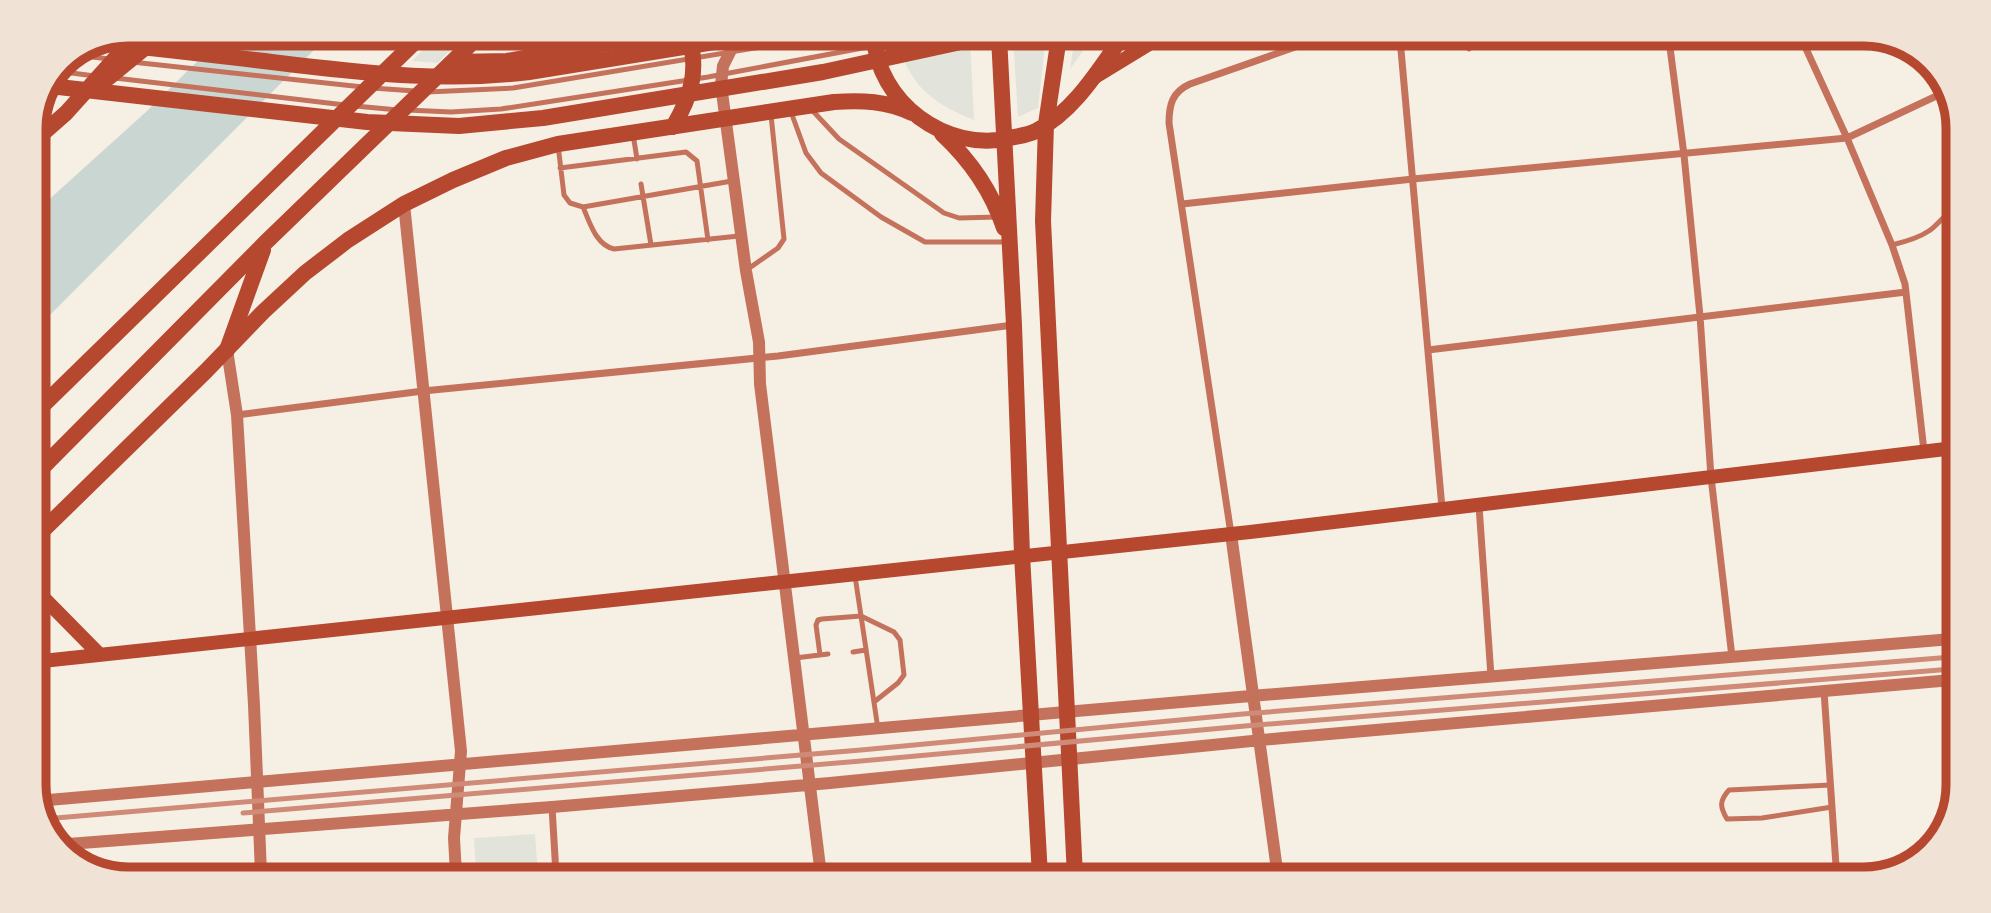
<svg xmlns="http://www.w3.org/2000/svg" width="1991" height="913" font-family="Lato,sans-serif">
	<rect width="100%" height="100%" fill="#f6efe4"/>
	<path fill="#e2e4dc" d="M188,33L225,34L215,43L182,40Z
		M438,35H464L438,63L412,61Z
		M497,35H592L519,48L486,47Z
		M895,36L970,37L974,120C928,101 910,85 895,36Z
		M1013,37H1046L1038,108L1018,117Z
		M1075,37H1093L1070,69Z
		M535,834L538,874H476L474,838Z"/>
	<path fill="#c9d6d2" d="M225,34H330L33,332V214L147,111Z"/>
	<g fill="none" stroke-linecap="round" stroke-linejoin="round">
		<path stroke="#c5725c" stroke-width="5" d="M1467,39L1469,49
			M76,55L109,59
			M132,62L363,87
			M56,71L95,76
			M115,78L345,105
			M372,88L415,91
			M428,92L513,88L827,36
			M355,106L398,110
			M811,109L839,139L944,213L959,218L998,217
			M407,110L451,112L501,109L708,77L921,37
			M791,112L806,153L821,173L881,217L925,242H1008
			M633,134L637,159
			M558,145L564,195L570,203L583,207L732,181
			M560,168L686,152L697,161L708,240
			M641,184L651,245
			M583,207C590,223 596,245 614,249L739,236
			M1892,245C1929,236 1933,230 1957,202
			M748,269L778,248L784,239L771,115
			M855,576L878,729
			M853,652L866,650
			M820,655L816,625L818,620L822,619L861,616L894,632L900,640L904,675L898,683L874,702
			M795,658L828,654
			M1831,785L1729,790C1719,801 1720,807 1727,819L1762,818L1832,807"/>
		<path stroke="#c5725c" stroke-width="7" d="M1400,39L1442,508
			M1669,40L1684,155L1700,316L1711,477L1732,657
			M1802,40L1847,138L1892,245L1905,284L1924,451
			M1182,204L1413,179L1847,138L1947,91
			M1428,350L1906,292
			M237,415L423,391L778,356L1013,325
			M1479,506L1491,676
			M1231,534L1169,123C1169,105 1172,92 1190,84L1321,38
			M1824,691L1837,880
			M552,807L556,874"/>
		<path stroke="#c5725c" stroke-width="12" d="M738,36L723,66L721,85L746,271L759,342L760,384L821,875
			M404,204L461,751L454,838L456,874
			M227,350L237,415L254,705L261,873
			M1231,534L1278,877
			M37,801L1251,696L1952,639
			M55,845L552,807L830,783L1283,738L1952,680"/>
		<path stroke="#b5482f" stroke-width="14" d="M1095,77L1159,38
			M33,587L99,654
			M33,662L1250,532L1954,448"/>
		<path stroke="#b5482f" stroke-width="16" d="M874,36C877,102 946,153 1010,138C1019,136 1028,135 1036,131C1074,111 1098,71 1122,37
			M999,37L1014,325L1022,555L1040,876
			M1059,37L1046,124L1043,221L1075,876
			M105,43C169,50 232,57 296,65C374,74 450,82 529,72L751,36
			M50,86L367,122L459,126L543,118L823,72L984,37
			M673,127C691,96 699,72 689,36
			M942,134C970,160 992,192 1004,228
			M33,540L206,371L263,312L305,273L348,240L404,204L453,180L506,158L558,144L834,102C862,100 887,101 912,113"/>
		<path stroke="#b5482f" stroke-width="16" d="M454,62L507,61L620,41L633,35
			M108,78L163,33
			M33,142L66,113L138,33
			M227,350L263,250
			M33,415L423,34
			M33,477L265,243L480,35"/>
		<path stroke="#cf8b77" stroke-width="5" d="M243,813L861,761L1245,726L1952,669
			M44,819L861,750L1243,714L1952,657"/>
	</g>
	<path d="M0 0H1991V913H0ZM128 46H1864A82 82 0 0 1 1946 128V785A82 82 0 0 1 1864 867H128A82 82 0 0 1 46 785V128A82 82 0 0 1 128 46Z" fill="#f1e2d6" fill-rule="evenodd"/>
	<path fill="none" stroke="#b5482f" stroke-width="9" d="M128 46H1864A82 82 0 0 1 1946 128V785A82 82 0 0 1 1864 867H128A82 82 0 0 1 46 785V128A82 82 0 0 1 128 46Z"/>
</svg>
